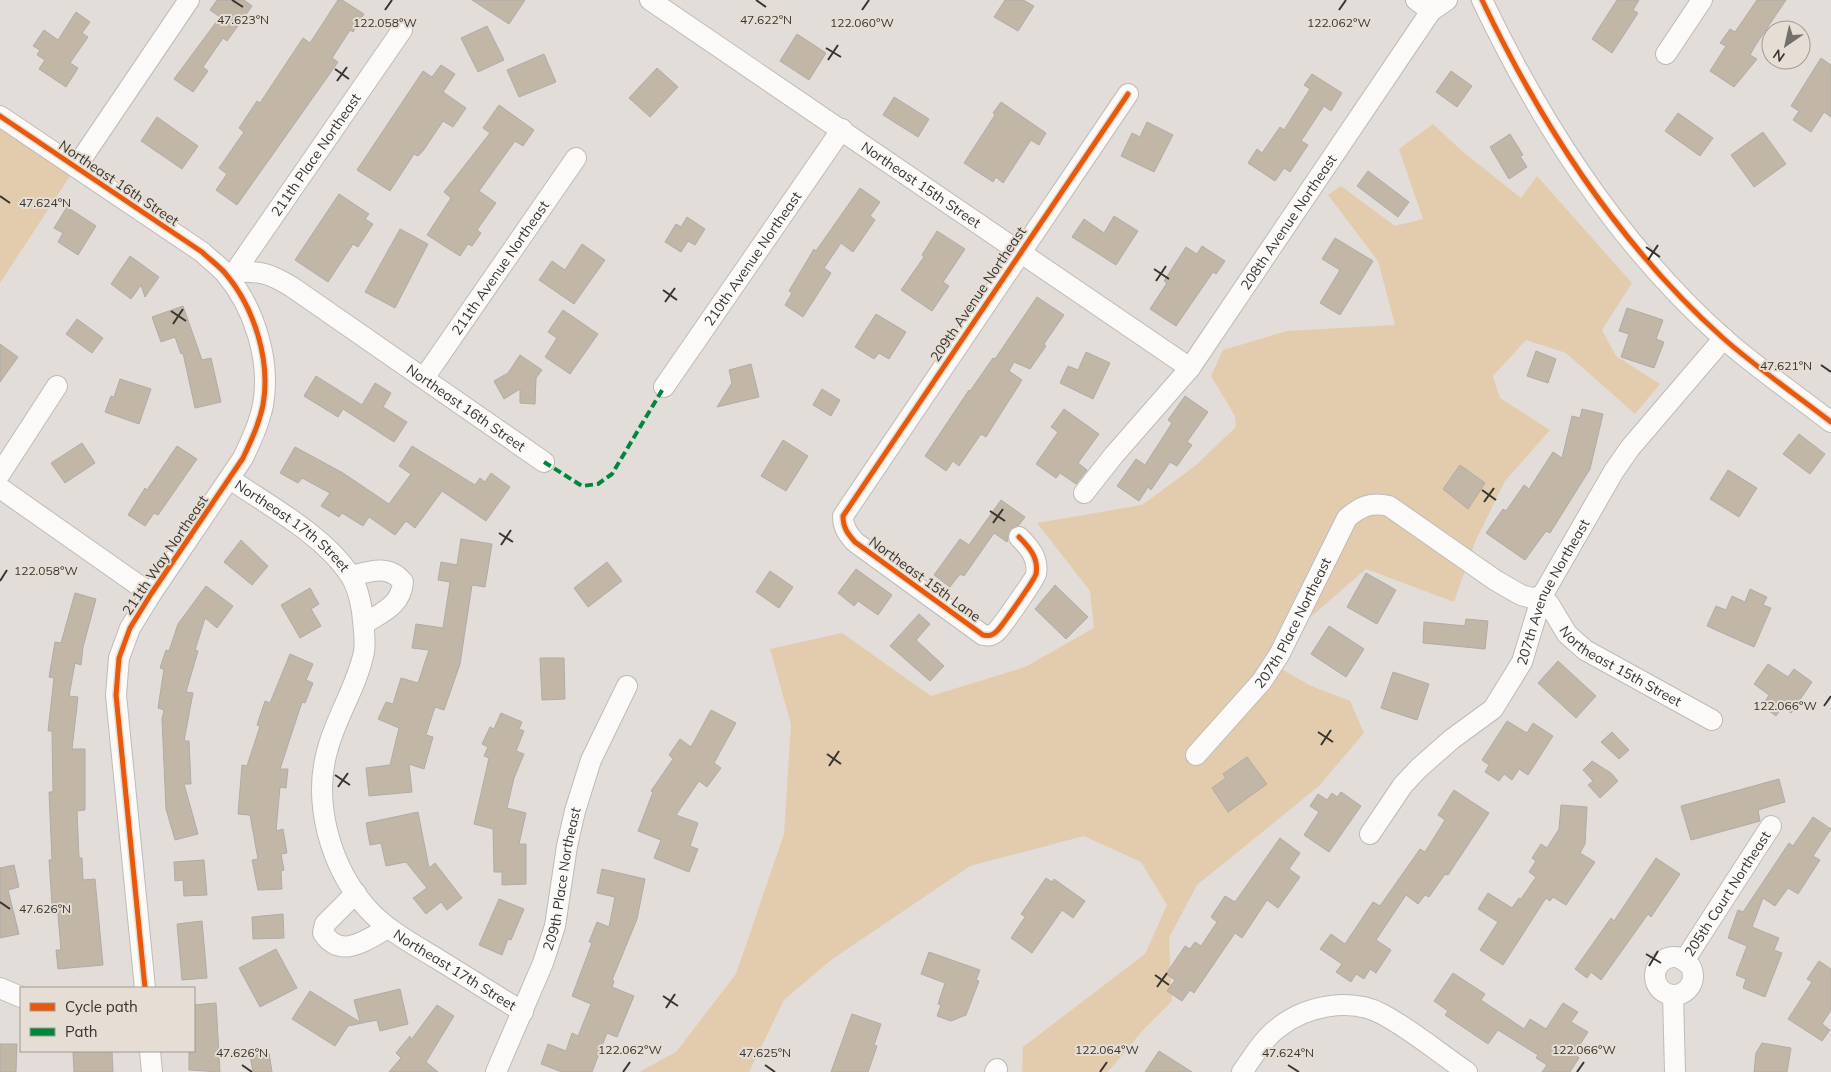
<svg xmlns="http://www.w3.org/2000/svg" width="1831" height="1072" font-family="Mulish,sans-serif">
	<rect width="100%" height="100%" fill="#e2ddd8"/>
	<path fill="#e2ccad" d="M0,116L76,167L0,283Z
		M1433,124L1462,151L1521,198L1537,176L1632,283L1602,330L1616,356L1660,384L1635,414L1566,353L1526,340L1493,376L1500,398L1550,430L1505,481L1475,542L1454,602L1366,569L1263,658L1309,685L1350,701L1364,733L1319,786L1197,885L1169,938L1172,1001L1143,1030L1108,1072H1022L1023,1047L1145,954L1167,905L1141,862L1084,836L970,866L831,960L784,1000L749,1072H639L676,1052L736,974L784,834L791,724L770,649L842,633L931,696L1025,667L1094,628L1090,591L1037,523L1142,505L1195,466L1236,427L1235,416L1211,376L1223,350L1287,331L1395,325L1378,261L1328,195L1341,186L1395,226L1423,219L1399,149Z"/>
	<path fill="#c2b6a6" stroke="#afaca8" d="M217,0H244L252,6L227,41L223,38L203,67L208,71L193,92L174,79L220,17L210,10Z
		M338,0H342L364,14L353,32L350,30L332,58L338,62L237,205L216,190L227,174L219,168L244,132L239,128L257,101L260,103L303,38L310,43Z
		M472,0H525L509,24Z
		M1005,0H1023L1034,6L1018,31L994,17Z
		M1617,0H1639L1633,10L1638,13L1612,53L1592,39Z
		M1757,0H1786L1755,46L1750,55L1757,59L1734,87L1710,71L1726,46L1720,43L1730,29L1735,32Z
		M76,12L90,22L82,33L88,37L70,63L78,68L66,87L39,69L45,60L37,55L40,50L33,46L44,30L58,40Z
		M487,26L504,60L478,72L461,38Z
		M797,34L826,53L809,80L780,61Z
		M544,54L556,82L519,97L507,70Z
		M1821,58L1831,65V117L1824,112L1811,132L1793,120L1799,111L1791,106Z
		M441,65L455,74L443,92L466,108L453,127L443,121L423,151L418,156L414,154L390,191L357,170L423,71L432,77Z
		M657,68L678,87L650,117L629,98Z
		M1451,71L1472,86L1457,107L1436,92Z
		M1312,74L1342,93L1331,111L1324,106L1301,141L1308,145L1290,172L1284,168L1275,181L1248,163L1257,149L1262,153L1280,127L1284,130L1310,89L1304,85Z
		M894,97L929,119L918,137L883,115Z
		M1001,102L1046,133L1039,145L1031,140L1003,183L996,177L993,182L964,163L995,115L993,113Z
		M499,105L534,130L523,146L515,141L479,191L496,203L477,230L481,233L472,246L468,244L460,256L427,235L451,198L444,192L490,133L483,128Z
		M1678,113L1713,138L1700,156L1665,131Z
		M157,117L198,146L182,169L141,141Z
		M1147,122L1173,135L1154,172L1121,156L1132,133L1140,137Z
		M1763,132L1786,164L1754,187L1731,155Z
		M1510,134L1523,155L1520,156L1527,167L1509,179L1490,147Z
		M1368,171L1409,202L1398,217L1357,186Z
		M860,188L880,202L870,216L875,220L853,252L841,243L824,268L831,273L803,317L785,305L792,293L789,291L814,249L816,251Z
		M339,194L369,214L365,219L373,224L358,247L353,244L328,282L295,260Z
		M67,207L96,226L78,255L58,242L63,233L54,228Z
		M1114,216L1138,231L1116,265L1072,237L1084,219L1104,233Z
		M687,217L705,229L695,245L688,241L681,252L665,242L676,224L681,227Z
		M400,229L428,244L395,308L365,292Z
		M937,231L965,249L943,282L949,286L932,311L901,290L924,257L922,255Z
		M1335,238L1373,261L1340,315L1320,303L1340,270L1322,259Z
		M582,244L605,260L574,304L539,280L552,261L565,270Z
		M1202,246L1225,261L1216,274L1213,272L1176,326L1150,309L1167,283L1164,281L1186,247L1197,254Z
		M130,256L159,277L145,297L141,285L131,299L111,284Z
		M1037,297L1064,315L1044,344L1046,346L1030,369L1014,362L1009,371L1022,380L986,437L981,434L959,466L953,461L946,471L925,456L969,390L970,391L993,358L995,359Z
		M183,306L202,360L211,358L221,402L195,408L183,353L181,354L175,337L161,342L152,317Z
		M1627,308L1663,320L1656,339L1664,342L1654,368L1621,357L1629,334L1619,331Z
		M563,310L598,334L570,374L545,357L557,338L548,332Z
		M876,314L906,332L889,359L879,353L874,359L855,347Z
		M77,319L103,338L92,353L66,334Z
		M0,344L18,357L0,382Z
		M1536,351L1556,359L1548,383L1527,376Z
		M1086,352L1110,363L1093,399L1060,383L1068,366L1078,370Z
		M520,355L542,370L536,378L535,404L520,403V389L504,399L494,381L508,373Z
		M751,364L759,397L717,407L732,383L729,370Z
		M316,376L362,405L375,383L391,393L383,407L407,422L394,442L343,409L338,417L304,396Z
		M120,379L151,389L139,424L105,412L111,396L114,397Z
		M822,389L840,400L831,416L813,405Z
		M1185,396L1208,412L1187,442L1192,445L1177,466L1170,462L1151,490L1148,487L1139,501L1117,486L1136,459L1145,465L1172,423L1168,420Z
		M1064,409L1099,434L1078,463L1087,470L1076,484L1060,473L1056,478L1036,464L1058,432L1051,427Z
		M1582,409L1603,414L1590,469L1550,533L1546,531L1525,560L1486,533L1503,509L1506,511L1524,485L1529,489L1553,452L1562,458L1572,416L1580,418Z
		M1799,434L1825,454L1810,474L1783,454Z
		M783,440L808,456L786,491L761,476Z
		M82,443L95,463L65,483L51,463Z
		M177,446L197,459L158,515L154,513L145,526L128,515L145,488L147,490Z
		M412,446L475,485L480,478L485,482L491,473L510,487L486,521L442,491L415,528L406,521L395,535L369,517L363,526L342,513L339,517L321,506L330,493L302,478L298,483L280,473L295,447L343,473L389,504L411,474L399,466Z
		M1460,465L1485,483L1468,509L1443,489Z
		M1728,470L1757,488L1739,517L1710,499Z
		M1001,500L1025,517L1019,525L1010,529L1007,542L994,533L964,576L960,574L950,587L934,575L960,539L969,545Z
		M461,539L492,544L485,587L472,585L460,664L444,710L435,707L426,735L433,737L424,769L409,764L412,792L369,796L366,768L390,765L399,728L378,719L386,702L393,704L401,678L418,683L429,650L412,648L416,624L443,628L450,582L438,580L441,562L457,565Z
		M241,540L268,566L252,585L224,562Z
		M607,562L622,581L588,607L574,588Z
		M856,569L892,595L878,615L858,601L854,606L838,593Z
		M770,571L793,587L779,608L756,592Z
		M1366,573L1396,590L1377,624L1347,607Z
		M1055,585L1088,617L1066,639L1035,609Z
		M206,586L233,606L217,628L205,618L195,650L198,651L186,692L193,693L184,741H189L191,784H184L198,834L175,840L166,809L162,719L164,710L158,708L164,669L160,668L166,650L169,651L178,624Z
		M310,588L319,604L311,609L321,626L300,638L281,605Z
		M1750,589L1767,597L1763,605L1771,608L1754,647L1707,626L1716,606L1726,610L1732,596L1745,602Z
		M75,593L96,599L83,647L81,665L75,663L69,696L78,697L72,749H85V810L77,811L79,858H82L83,880L95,879L103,965L58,969L56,950H61L57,903L52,904L49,860H52L49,792H53L52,731H48L54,678L49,677L55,642L61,643Z
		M919,614L930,624L916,640L944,666L930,681L890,646Z
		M1466,619L1488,621L1485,649L1423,643L1424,622L1465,626Z
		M1329,626L1364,649L1346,677L1311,654Z
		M290,654L313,664L306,680L313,683L305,703L302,702L280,769H288L286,788L280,787L276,831L283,829L287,853L281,854L284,870L281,871L282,889L258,890L252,860L258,859L250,815L238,814L242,765L247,766L260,726L257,725L265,701L270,703Z
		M540,658H564L565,699L542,700Z
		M1558,661L1596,696L1576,718L1538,683Z
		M1768,664L1788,677L1794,669L1812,682L1791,713L1782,707L1776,716L1762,706L1769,695L1754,684Z
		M1393,672L1429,684L1417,720L1381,708Z
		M711,710L736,723L714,763L721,768L707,787L699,781L676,815L698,823L690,846L698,849L689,872L654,858L661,840L638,831L653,792L651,791L673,759L669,755L680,739L691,747Z
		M501,713L522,722L519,729L524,731L516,751L524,754L514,778L507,808L526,813L519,844H526V884L502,885V872H494L493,829L474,824L489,758L484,756L488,747L482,744L490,727L494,729Z
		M1507,721L1527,733L1533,723L1553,736L1528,775L1519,769L1512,780L1504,774L1499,781L1485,772L1489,765L1482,760Z
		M1612,732L1629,750L1619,759L1601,742Z
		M1247,757L1267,784L1228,812L1212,788L1226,778L1223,774Z
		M1592,761L1611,773L1618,781L1600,798L1588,785L1593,781L1583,770Z
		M1779,779L1785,802L1758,810L1760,821L1691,840L1681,806Z
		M1454,790L1489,813L1448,875L1445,874L1429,897L1425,895L1418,904L1406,895L1376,940L1391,950L1376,973L1370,969L1364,979L1356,974L1351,982L1336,972L1342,964L1320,949L1331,934L1345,944L1373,902L1380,906L1420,849L1425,852L1445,820L1438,815Z
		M1341,792L1361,806L1329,852L1304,835L1319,812L1310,806L1318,794L1327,800L1332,793L1337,797Z
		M1561,805L1587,807L1585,844L1580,853L1595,862L1566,905L1553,897L1550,901L1546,898L1503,965L1480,950L1498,922L1478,909L1488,893L1512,908L1519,898L1521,899L1536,877L1529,872L1536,861L1532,858L1541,844L1547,848L1559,829Z
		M418,812L429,868L435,863L462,898L447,910L441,902L426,914L413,898L427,888L406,862L386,866L381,843L370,845L366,823Z
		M1813,817L1831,829L1813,856L1820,860L1798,894L1788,888L1775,906L1763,898L1752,927L1779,938L1774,950L1782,953L1765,997L1743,988L1746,979L1736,975L1747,946L1728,938L1738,910L1743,912L1789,843L1793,846Z
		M1280,838L1300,853L1289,869L1300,877L1278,908L1267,900L1242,938L1235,933L1194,993L1190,990L1182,1001L1167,991L1175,980L1166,974L1185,946L1190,949L1195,942L1201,946L1217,922L1211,917L1225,896L1235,902Z
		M1656,858L1680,874L1651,917L1648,914L1601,980L1591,972L1587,978L1575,969L1611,918L1614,921Z
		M204,860L207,895L184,896L183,880L175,881L174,862Z
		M14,865L19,887L8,890L19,934L0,938V868Z
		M602,869L645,879L637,919L612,980L614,981L612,987L634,996L617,1037L607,1033L592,1072H562L541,1064L548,1044L566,1051L572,1033L578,1036L591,1004L572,996L592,943L589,942L597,922L609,927L615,897L597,893Z
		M1046,878L1052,882L1054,879L1085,901L1073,918L1062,910L1032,953L1011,938L1025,917L1021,914Z
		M499,899L524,909L511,940L508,939L502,955L479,945Z
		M283,914L284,938L253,939L252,917Z
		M202,921L207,978L182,980L177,924Z
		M276,949L297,988L260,1007L239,968Z
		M929,952L980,970L976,980L979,981L966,1015L951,1021L937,1016L941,1005L938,1004L945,983L921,974Z
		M1819,961L1831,969V1010L1822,1024L1830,1030L1822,1041L1788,1019L1812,982L1807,979Z
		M1453,973L1485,994L1481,1000L1524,1029L1530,1019L1546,1029L1563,1003L1578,1012L1571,1022L1588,1032L1574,1054L1579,1058L1570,1072H1542L1547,1065L1536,1058L1538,1055L1498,1030L1488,1044L1445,1015L1448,1011L1434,1001Z
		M400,989L408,1024L380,1031L377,1020L348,1026L335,1046L292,1019L310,991L360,1022L354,1000Z
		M216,1003L220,1072L189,1070V1051H194V1005Z
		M437,1005L454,1016L426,1062L438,1072H389L401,1058L396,1053L410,1036L411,1040Z
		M852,1014L881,1024L874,1045L877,1046L868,1072H831Z
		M1762,1043L1791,1048L1787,1072H1754L1756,1053Z
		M0,1044H17L16,1072H0Z
		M73,1051H112L113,1072H74Z
		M1159,1051L1192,1072H1145Z
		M269,1053L272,1072H253L250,1056Z"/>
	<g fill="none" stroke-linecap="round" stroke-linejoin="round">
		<g stroke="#bebbb7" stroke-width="22">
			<g id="minor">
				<path id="s1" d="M650,0L1190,368"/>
				<path d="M1416,0L1431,11"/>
				<path d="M1482,0C1542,126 1618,244 1723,338C1757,368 1795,394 1831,422"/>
				<path d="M1666,54L1702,0"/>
				<path d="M0,116L202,252C209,259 218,265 225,273C254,307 271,360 263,405C259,424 251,441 243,458L151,594L130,628L119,658L116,695L145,988"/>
				<path d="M76,167L189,0"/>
				<path id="s2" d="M235,272C261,271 269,273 292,287L544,462"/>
				<path id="s3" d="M230,279L402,30"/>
				<path id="s4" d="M424,378L576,158"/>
				<path id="s5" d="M664,387L842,129"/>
				<path d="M0,474L57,386"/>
				<path id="s6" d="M230,479C269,506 324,535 350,575C357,585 360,599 362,611C363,623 366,640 364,652C357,686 337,715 328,748C312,801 330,866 366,907C385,929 411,943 436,958C465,976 494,994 523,1012"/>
				<path d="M0,488L151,594"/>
				<path id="s7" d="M1084,493L1114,455L1190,368L1431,11L1447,0"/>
				<path d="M1019,537C1029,547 1039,558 1036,574C1035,579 1002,626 997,631C992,636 989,636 983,635L855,542C848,534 843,528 843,516L1128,94"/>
				<path d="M351,576C370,571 389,564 403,582C401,606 382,612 364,624"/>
				<path id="s8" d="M1196,755L1262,681L1279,655L1347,518C1361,506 1371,502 1389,506L1495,580L1521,595L1532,598L1542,596L1549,604L1567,634L1585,650L1712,720"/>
				<path id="s9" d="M1370,834L1403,785L1419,768L1452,739L1493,709L1522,662L1542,596L1614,471L1630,448L1724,338"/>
				<path d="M356,893L325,924L323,933C341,960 366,940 388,928"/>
				<circle cx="1674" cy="976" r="19"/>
				<path id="s10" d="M1684,961L1771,826"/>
				<path d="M0,988L21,997"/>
				<path d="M1673,995L1675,1072"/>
				<path d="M150,1051L152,1072"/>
				<path id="s11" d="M496,1072L543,963L555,926L567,846L575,811L591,760L627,686"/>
				<path d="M995,1072L997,1069"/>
				<path d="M1242,1072C1253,1057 1263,1039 1278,1028C1305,1006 1350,997 1382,1014C1412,1030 1439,1053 1467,1072"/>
			</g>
		</g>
		<use href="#minor" stroke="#fbfaf9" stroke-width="20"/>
		<path stroke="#00873e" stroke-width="4" stroke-dasharray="8 4" stroke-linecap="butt" d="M544,462L582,486L598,484L612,474L664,387"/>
		<g stroke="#e6ded4" stroke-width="8">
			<path id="cycleway" d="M1482,0C1542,126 1618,244 1723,338C1757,368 1795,394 1831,422
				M0,116L202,252C209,259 218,265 225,273C254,307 271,360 263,405C259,424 251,441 243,458L151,594L130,628L119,658L116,695L145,988
				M1019,537C1029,547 1039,558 1036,574C1035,579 1002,626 997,631C992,636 989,636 983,635L855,542C848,534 843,528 843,516L1128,94"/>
		</g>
		<use href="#cycleway" stroke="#e8590c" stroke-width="5"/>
	</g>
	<path fill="none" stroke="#373430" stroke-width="2" d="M232,0L243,7M756,0L766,7M385,10L392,0M862,10L869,0M1339,10L1346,0M826,48L841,57M828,60L838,45M335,69L349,79M337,81L347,67M0,196L10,203M1646,247L1660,257M1648,260L1658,245M1154,269L1169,279M1156,281L1166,266M663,290L677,300M665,302L675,288M171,311L186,321M173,324L183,309M1821,365L1831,372M1482,490L1496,500M1484,502L1494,488M990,511L1005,521M993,523L1003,509M499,533L513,542M501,545L511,530M0,581L7,570M1824,706L1831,696M1318,732L1333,742M1321,745L1331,730M827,754L841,764M829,766L839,751M335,775L350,785M338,787L348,773M0,902L10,909M1646,954L1661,963M1649,966L1658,951M1155,975L1169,985M1157,987L1167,973M663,996L678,1006M666,1008L675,994M242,1065L252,1072M765,1065L775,1072M1288,1065L1299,1072M623,1072L630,1062M1100,1072L1107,1062M1577,1072L1584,1062"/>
	<g text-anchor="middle" stroke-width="4" stroke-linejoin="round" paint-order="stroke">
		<g font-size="14" fill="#373430" stroke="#e6ded4">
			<text dy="5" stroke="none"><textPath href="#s3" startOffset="151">211th Place Northeast</textPath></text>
			<text transform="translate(119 183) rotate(34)" y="5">Northeast 16th Street</text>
			<text dy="5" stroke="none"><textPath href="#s1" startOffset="328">Northeast 15th Street</textPath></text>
			<text dy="5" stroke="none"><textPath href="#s7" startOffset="340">208th Avenue Northeast</textPath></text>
			<text dy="5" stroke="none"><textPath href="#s5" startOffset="156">210th Avenue Northeast</textPath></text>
			<text dy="5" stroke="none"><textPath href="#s4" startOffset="134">211th Avenue Northeast</textPath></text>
			<text transform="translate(978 294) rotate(-56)" y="5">209th Avenue Northeast</text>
			<text dy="5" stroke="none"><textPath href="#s2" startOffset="272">Northeast 16th Street</textPath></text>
			<text dy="5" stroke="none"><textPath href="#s6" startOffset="78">Northeast 17th Street</textPath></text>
			<text transform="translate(165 555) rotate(-56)" y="5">211th Way Northeast</text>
			<text transform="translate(925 579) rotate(36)" y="5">Northeast 15th Lane</text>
			<text dy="5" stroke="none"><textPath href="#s9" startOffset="309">207th Avenue Northeast</textPath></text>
			<text dy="5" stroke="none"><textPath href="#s8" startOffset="165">207th Place Northeast</textPath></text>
			<text dy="5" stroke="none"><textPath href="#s8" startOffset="618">Northeast 15th Street</textPath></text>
			<text dy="5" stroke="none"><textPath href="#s11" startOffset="205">209th Place Northeast</textPath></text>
			<text dy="5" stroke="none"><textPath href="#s10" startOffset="80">205th Court Northeast</textPath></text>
			<text dy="5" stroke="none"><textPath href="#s6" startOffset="616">Northeast 17th Street</textPath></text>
		</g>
	</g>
	<g font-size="12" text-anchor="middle" fill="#373430" stroke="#e6ded4" stroke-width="4" stroke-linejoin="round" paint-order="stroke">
		<text x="243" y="24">47.623°N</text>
		<text x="766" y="24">47.622°N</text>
		<text x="385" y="27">122.058°W</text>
		<text x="862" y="27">122.060°W</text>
		<text x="1339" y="27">122.062°W</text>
		<text x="45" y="207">47.624°N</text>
		<text x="1786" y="370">47.621°N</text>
		<text x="46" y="575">122.058°W</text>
		<text x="1785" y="710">122.066°W</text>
		<text x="45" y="913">47.626°N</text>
		<text x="630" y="1054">122.062°W</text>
		<text x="1107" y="1054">122.064°W</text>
		<text x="1584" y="1054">122.066°W</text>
		<text x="242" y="1057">47.626°N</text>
		<text x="765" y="1057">47.625°N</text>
		<text x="1288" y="1057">47.624°N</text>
	</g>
	<rect x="20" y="987" width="175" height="65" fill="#e6ded4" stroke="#a09a92"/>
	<rect x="30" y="1003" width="25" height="8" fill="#e8590c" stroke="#a09a92"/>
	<text x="65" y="1012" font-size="15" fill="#373430">Cycle path</text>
	<rect x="30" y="1028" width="25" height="8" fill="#00873e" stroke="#a09a92"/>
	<text x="65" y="1037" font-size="15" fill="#373430">Path</text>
	<g transform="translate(1786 45) rotate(214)"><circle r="24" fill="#e6ded4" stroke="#a09a92"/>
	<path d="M0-4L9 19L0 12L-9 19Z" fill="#736f6b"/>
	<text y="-8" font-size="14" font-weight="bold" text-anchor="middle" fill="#373430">N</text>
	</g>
</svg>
